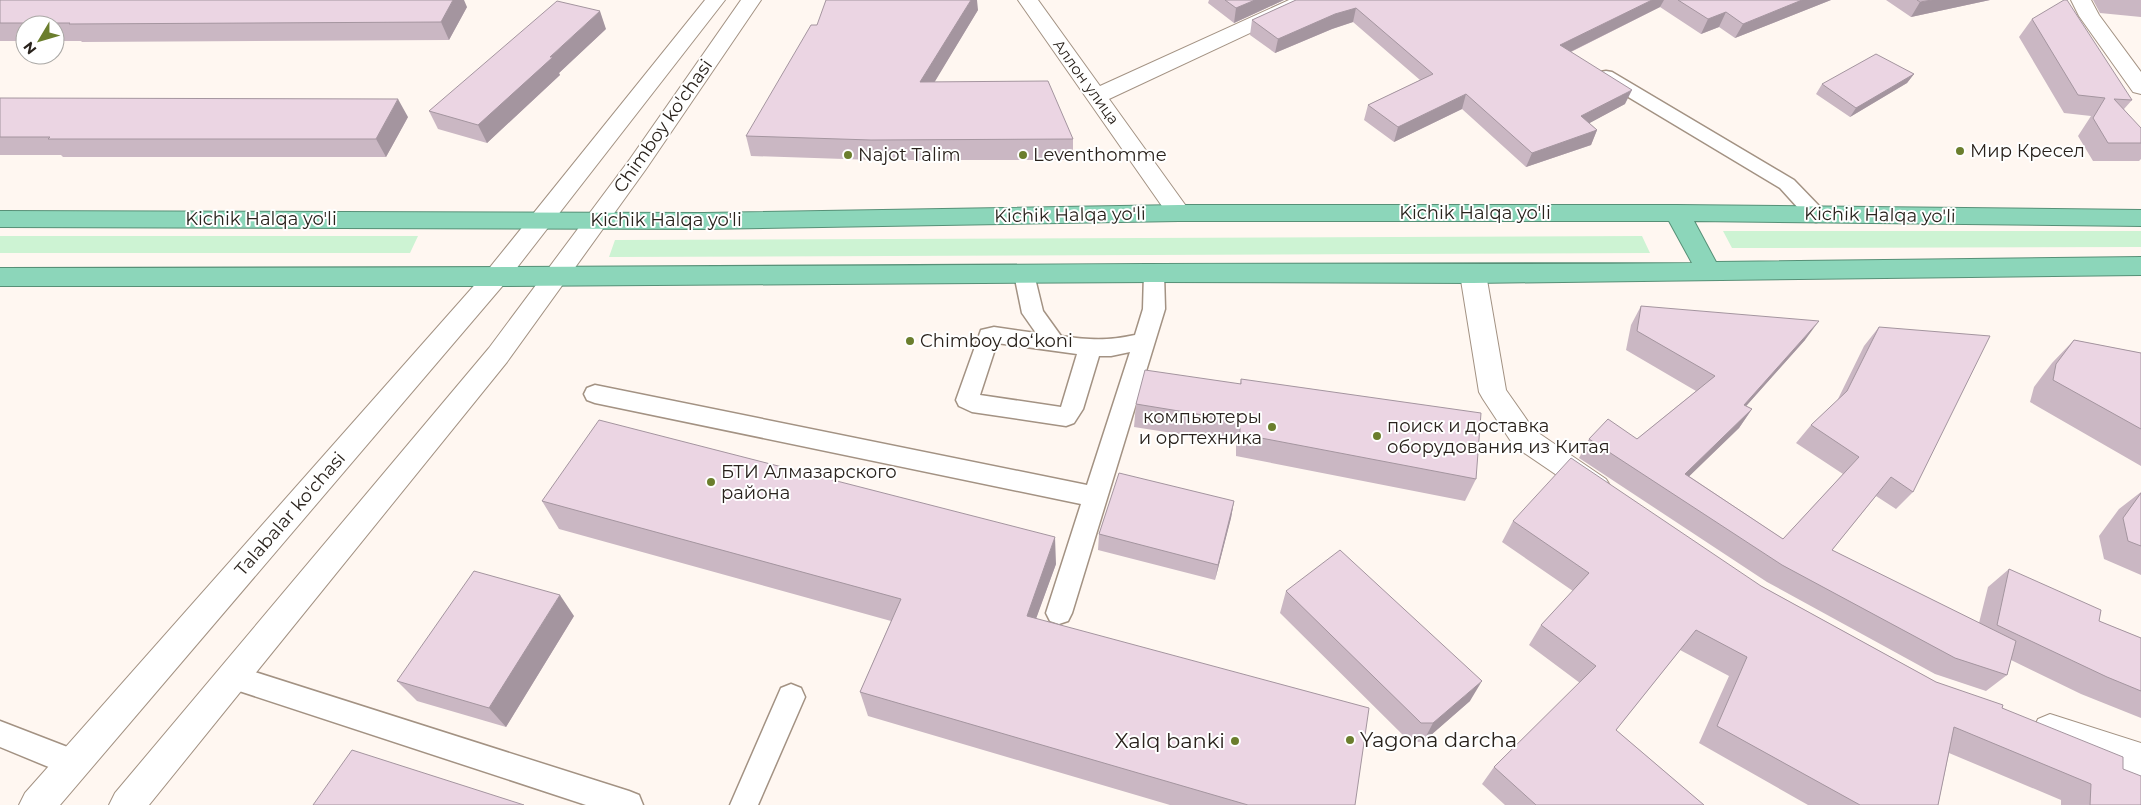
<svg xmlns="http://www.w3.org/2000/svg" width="2141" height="805" font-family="Montserrat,sans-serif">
	<rect width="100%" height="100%" fill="#fff7f1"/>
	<path fill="#cdf3d3" d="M1723,231H2141V247L1732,248Z
		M0,236H418L410,253H0Z
		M1642,236L1650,253L609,257L615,240Z"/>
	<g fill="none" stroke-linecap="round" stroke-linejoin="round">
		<g stroke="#a39283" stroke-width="3">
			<path id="service" d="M1606,71L1612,72L1794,180L1823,210L1826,215L1823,220L1816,222L1809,220L1780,188L1600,80L1597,76L1600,72Z
				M1154,266L1161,268L1164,273L1165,309L1072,613L1068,621L1059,624L1050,621L1046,613L1081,504L595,403L587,400L584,394L587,388L595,385L1087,485L1130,352L1111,356H1099L1083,409L1074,423L1066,426L972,412L959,406L956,400L981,330L994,327L1036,333L1022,313L1014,274L1017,269L1024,267L1031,269L1034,274L1043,311L1061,336C1090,340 1107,341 1135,335L1143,309L1144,273L1147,268ZM997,343L1077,354L1061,407L980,395Z
				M233,665L629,791L639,795L643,805H586L233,689L224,686L220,677L224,668Z
				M791,684L801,688L805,697L758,805H730L781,688Z
				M0,721L83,753L87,763L83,773L73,777L0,747Z"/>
		</g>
		<g stroke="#a39283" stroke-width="2">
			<path id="minor" d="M1018,0H1038L1100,86L1289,0H1315L1312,4L1109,99L1191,213L1187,219L1179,221L1171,219Z
				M2071,0H2091L2099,15L2141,72V94L2133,92L2079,16Z
				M1473,265L1482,268L1486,274L1506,390L1534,430L1606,479L1611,487L1606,495L1596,499L1586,495L1514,446L1483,399L1479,392L1460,274L1464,268Z
				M2050,714L2141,743V777L2038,741L2033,730L2038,719Z"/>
		</g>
		<g stroke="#a39283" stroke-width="2">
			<path id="secondary" d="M705,0H725L505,283L60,805H19L25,793L487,271Z
				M741,0H761L646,169L507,362L149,805H109L115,793L489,348L630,159Z"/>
		</g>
		<g stroke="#579077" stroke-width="2">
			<path id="trunk" d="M1179,205H1677L2141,210V226L1694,221L1716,262L2141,257V275L1473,283L1154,282L496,286H0V268C383,268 765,266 1148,264C1329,263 1510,265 1692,263L1669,221H1179L703,229L0,227V211L703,213Z"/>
		</g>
		<use href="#service" fill="#fff" fill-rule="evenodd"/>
		<use href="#minor" fill="#fff" fill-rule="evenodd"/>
		<use href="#secondary" fill="#fff" fill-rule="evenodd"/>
		<use href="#trunk" fill="#8cd6ba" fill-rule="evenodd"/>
	</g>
	<path fill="#cab7c3" d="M0,0L467,7L449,40L82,42L81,41H55V25H25V41H0Z
		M1209,0H1284L1234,23L1208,3Z
		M1296,0H1831L1735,38L1719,27L1701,34L1660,7L1571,52L1625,104L1589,123L1597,130L1591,145L1526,167L1462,109L1394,142L1364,120L1368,105L1420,80L1353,22L1332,29L1275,53L1250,35L1252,20Z
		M1886,0H1990L1911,17Z
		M2093,0H2141V17L2100,13Z
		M978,10L934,82L1073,139V160H874L751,156L746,136L817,25Z
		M2032,19L2132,100L2124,109L2141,143V159L2139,161H2093L2078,136L2091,116L2064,113L2019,37Z
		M606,29L559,73L560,75L487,143L438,129L429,111Z
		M1914,74L1907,83L1850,117L1816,94L1822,84Z
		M0,98L408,117L386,157H63L61,155H0Z
		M1641,306L1805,340L1746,406L1752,409L1739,428L1689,476L1783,539L1843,474L1796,443L1811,425L1837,401L1864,346L1879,327L1913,492L1896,509L1876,496L1832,550L1979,623L1988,587L2009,569L2099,621L2141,638V718L2081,694L2011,660L2007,675L1986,691L1935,674L1767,582L1579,458L1589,439H1637L1696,391L1626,350L1631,325Z
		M2074,340L2141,353V466L2030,402L2034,387L2052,363Z
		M1241,379L1476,479L1465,501L1236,456V443L1134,427L1136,404L1240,384Z
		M2141,492V575L2104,559L2099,536L2119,509Z
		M542,501L1056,564L1036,618L1355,805H1170L868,716L860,692L891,621L559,529Z
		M1234,501L1231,518L1215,580L1098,550L1099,534Z
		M1513,521L1761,586L1936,682L2002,708L2123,769L2141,805H2061V800L1949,753L1938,805H1808L1699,743L1729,676L1680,650L1616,730L1704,805H1505L1482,784L1494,767L1580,683L1529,645L1541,625L1573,591L1502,542Z
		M1286,591L1470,701L1423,742H1410L1280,613Z
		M574,616L506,727L417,701L397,681Z"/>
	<path fill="#a4959f" d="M453,0H464L467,7L449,40L441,22Z
		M971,0H977L978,10L922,103L920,82Z
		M1255,0H1284L1234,23L1236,8Z
		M1652,0H1664L1660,7L1554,60L1560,45Z
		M1802,0H1831L1735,38L1743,24Z
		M1932,0H1990L1911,17L1920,2Z
		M1356,8L1353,22L1332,29L1275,53L1278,39L1335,14Z
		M600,11L606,29L559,73L560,75L487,143L478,125L550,57Z
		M1726,12L1719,27L1701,34L1708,19Z
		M1914,74L1907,83L1850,117L1856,108Z
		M1632,90L1625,104L1575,131L1581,116Z
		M1466,94L1462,109L1394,142L1398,127Z
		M398,99L408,117L386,157L376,139Z
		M1597,130L1591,145L1526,167L1532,153Z
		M1819,321L1805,340L1731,423L1744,405Z
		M1752,409L1739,428L1673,492L1685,474Z
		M1234,501L1231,518L1215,580L1218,565Z
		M1055,537L1056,564L1028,641L1027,616Z
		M560,595L574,616L506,727L489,708Z
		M1482,681L1470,701L1423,742L1433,723Z"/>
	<path fill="#ebd5e3" stroke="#a4959f" d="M0,0H453L441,22L69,24L70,23H0Z
		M826,0H971L920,82L1048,81L1073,139L871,140L746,136L811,25H817Z
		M1225,0H1255L1236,8Z
		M1296,0H1652L1560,45L1632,90L1581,116L1597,130L1532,153L1466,94L1398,127L1368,105L1433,74L1356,8L1335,14L1278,39L1252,20Z
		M1678,0H1802L1743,24L1726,12L1708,19Z
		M1917,0H1932L1920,2Z
		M2064,0H2067L2132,100L2114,99L2141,128V143H2108L2093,118L2105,98L2078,95L2032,19Z
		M557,1L600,11L550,57H553L478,125L429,111Z
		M1876,54L1914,74L1856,108L1822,84Z
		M0,98L398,99L376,139H48L50,137H0Z
		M1641,306L1819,321L1744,405L1752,409L1685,474L1783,539L1859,457L1811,425L1847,391L1879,327L1990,336L1913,492L1891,477L1832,550L2016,641L2007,675L1955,658L1782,565L1589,439L1608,419L1637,439L1715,376L1637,331Z
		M2074,340L2141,353V429L2053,380L2056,364Z
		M1145,370L1241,384V379L1481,413L1476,479L1240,434V421L1136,404Z
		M599,420L1055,537L1027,616L1369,708L1355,805H1248L860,692L901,599L542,501Z
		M1571,458L1761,586L1936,682L2003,705L2002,708L2123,757V769L2141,776V805H2090L2091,784L1954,727L1938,805H1860L1717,726L1747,657L1696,630L1616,730L1704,805H1536L1494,767L1596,666L1541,625L1589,573L1513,521Z
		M1119,473L1234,501L1218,565L1099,534Z
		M2141,493V546L2128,541L2123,518Z
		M1340,550L1482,681L1433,723H1421L1286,591Z
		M2009,569L2101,610L2099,621L2141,638V691L2107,677L1997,625Z
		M474,571L560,595L489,708L397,681Z
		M352,750L524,805H313Z"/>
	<g fill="#6b7e2d" stroke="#fff" stroke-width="2">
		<circle cx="1960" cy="151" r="5"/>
		<circle cx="848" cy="155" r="5"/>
		<circle cx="1023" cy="155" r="5"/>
		<circle cx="910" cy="341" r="5"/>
		<circle cx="1272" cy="427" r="5"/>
		<circle cx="1377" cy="436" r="5"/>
		<circle cx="711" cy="482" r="5"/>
		<circle cx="1350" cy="740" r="5"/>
		<circle cx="1235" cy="741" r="5"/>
	</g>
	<g text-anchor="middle" stroke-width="4" stroke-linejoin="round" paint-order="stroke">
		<g font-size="15" fill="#29221c" stroke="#fff">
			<text transform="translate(1086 82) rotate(54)" y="5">Аллон улица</text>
		</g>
		<g font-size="18" fill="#29221c" stroke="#fff">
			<text transform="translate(663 126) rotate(-55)" y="6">Chimboy ko'chasi</text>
			<text x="1475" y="219">Kichik Halqa yo'li</text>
			<text transform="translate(1070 215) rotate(-1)" y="6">Kichik Halqa yo'li</text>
			<text transform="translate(1880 215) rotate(1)" y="6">Kichik Halqa yo'li</text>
			<text x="261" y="225">Kichik Halqa yo'li</text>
			<text x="666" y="226">Kichik Halqa yo'li</text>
			<text transform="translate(290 514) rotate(-49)" y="6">Talabalar ko'chasi</text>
		</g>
		<g font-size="18" fill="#29221c" stroke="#fff" text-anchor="start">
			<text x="1970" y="157">Мир Кресел</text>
			<text x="858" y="161">Najot Talim</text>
			<text x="1033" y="161">Leventhomme</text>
			<text x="920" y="347">Chimboy doʻkoni</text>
			<text x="1262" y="423" text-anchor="end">компьютеры<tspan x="1262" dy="21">и оргтехника</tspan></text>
			<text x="1387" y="432">поиск и доставка<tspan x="1387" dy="21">оборудования из Китая</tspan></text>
			<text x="721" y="478">БТИ Алмазарского<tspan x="721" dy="21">района</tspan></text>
		</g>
		<g font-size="21" fill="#29221c" stroke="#fff" text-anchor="start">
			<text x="1360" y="747">Yagona darcha</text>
			<text x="1225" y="748" text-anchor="end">Xalq banki</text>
		</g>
	</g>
	<g transform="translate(40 40) rotate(232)"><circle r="24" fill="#ffffff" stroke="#a9a7a4"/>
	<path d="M0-4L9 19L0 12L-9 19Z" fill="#6b7e2d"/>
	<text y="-8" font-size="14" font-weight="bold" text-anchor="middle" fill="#29221c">N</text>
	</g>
</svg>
